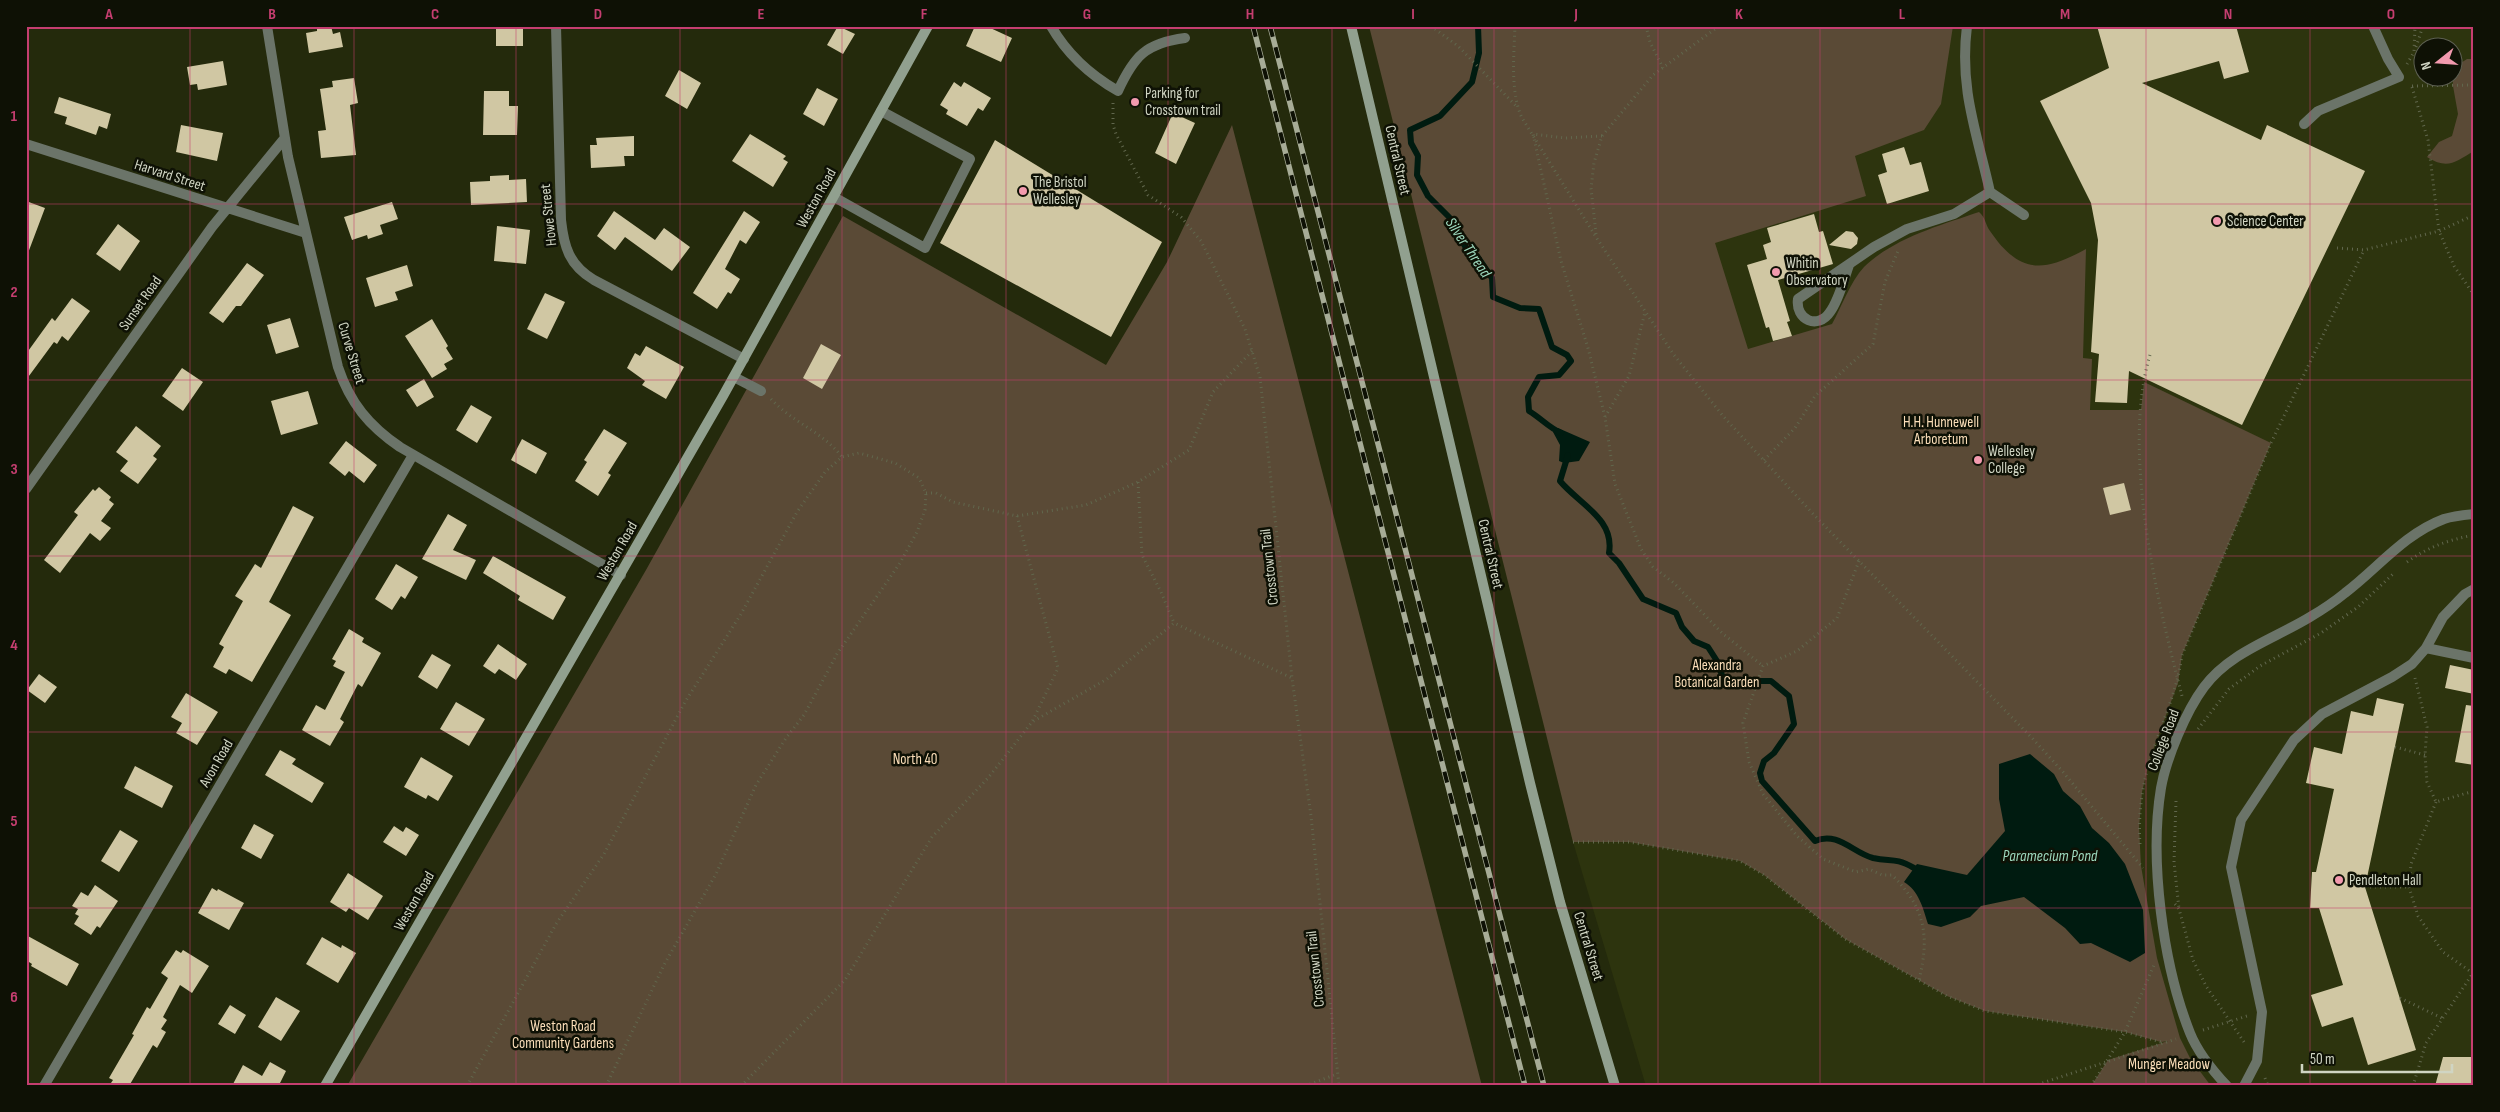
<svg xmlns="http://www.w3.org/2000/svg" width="2500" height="1112" font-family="'Sofia Sans Condensed',sans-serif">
	<rect width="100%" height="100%" fill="#242a0c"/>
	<path fill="#2d340e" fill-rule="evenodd" d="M1378,26H2474V1086H1646L1573,842ZM2422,48H2452V78H2422Z"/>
	<path fill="#5a4a36" d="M1369,26H1953L1941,104L1924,130L1855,156L1866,196L1715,243L1748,349L1832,324C1842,306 1850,282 1864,267C1894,238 1941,225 1979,212C1986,218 1985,224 1990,231C2020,275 2044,272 2086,249L2083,358L2092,359L2090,410H2141L2144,382L2271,443L2182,655L2178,683L2150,758L2142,792L2139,827L2141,866L2157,958L2180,1038L2190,1058L2211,1086H2091L2108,1060L2168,1041L2161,1042L2125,1032L1985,1011L1947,996L1845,939L1764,875L1740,861L1629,842H1573Z
		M2467,59H2474V151C2455,162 2448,170 2427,157L2439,142L2452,136L2458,114L2453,86V68Z
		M1232,125L1482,1086H347L646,570L843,216L1106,365L1167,262Z"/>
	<path fill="#001b10" d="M1558,428L1590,442L1579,461L1564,463L1559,461L1560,445L1553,432Z
		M2030,754L2054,774L2063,791L2080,806L2092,828L2109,843L2125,864L2143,910L2145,953L2130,962L2091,943L2080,944L2065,928L2024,897L1981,906L1970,917L1941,927L1928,924C1923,908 1919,891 1904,882L1917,864L1967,875L2005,831L1999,799V764Z"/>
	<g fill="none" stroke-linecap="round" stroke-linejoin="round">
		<path stroke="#001b10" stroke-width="6" d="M1478,26L1479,53L1472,82L1440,116L1410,130L1411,143L1418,156L1417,175L1428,196L1449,217L1466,248L1477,256L1492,278L1493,297L1520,308L1539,309L1552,347L1567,355L1571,361L1559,375L1539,377L1528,397L1529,411C1542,419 1548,427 1561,433
			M1568,455L1560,481C1579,504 1615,519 1609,553L1619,563L1643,599L1676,613L1682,627L1694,641L1708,647L1717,661L1723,678L1735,686L1753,681H1771L1789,696L1794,724L1774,753L1764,761L1760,773L1762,781L1815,841C1838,831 1853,853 1873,858C1892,862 1894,857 1914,868"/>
	</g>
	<path fill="#d0c7a3" d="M317,26H331L333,34L340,32L343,47L309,53L306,33L317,31Z
		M496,26H523V46H496Z
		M838,26L855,34L843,54L827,45Z
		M975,26H986L1012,38L1001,62L966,46Z
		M2097,26H2236L2249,72L2224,79L2219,61L2142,83L2261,140L2267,125L2365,171L2242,425L2129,371L2127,403L2095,402L2099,354L2091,352L2098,240L2091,203L2040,101L2109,68Z
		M223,61L227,85L198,90L197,84L190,85L187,67Z
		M679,70L701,83L687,109L665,96Z
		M354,78L358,103L350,105L356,155L321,158L318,131L326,130L320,89L333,87L332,81Z
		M954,82L961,87L964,82L991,98L983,111L978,108L967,126L946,114L948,110L940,105Z
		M817,88L838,99L824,126L803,114Z
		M484,91H509V106H518L517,135H483Z
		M59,97L111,114L107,129L99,126L96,135L65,124L67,117L54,113Z
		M1173,113L1195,123L1176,164L1155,153Z
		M181,125L223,133L217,161L176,152Z
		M750,134L786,156L783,159L788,162L773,187L732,161Z
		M634,136V156H624L625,166L591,168L590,145H597L596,138Z
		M995,140L1162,242L1111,337L940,243Z
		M1904,147L1910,165L1921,162L1929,191L1887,204L1878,175L1887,172L1882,154Z
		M509,175V180L526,179L527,202L471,205L470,182L490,181V176Z
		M26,201L45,208L28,253L26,252Z
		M392,202L398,219L380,225L383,234L368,239L367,235L352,240L344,217Z
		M614,211L655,240L664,228L690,247L672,271L625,237L615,250L597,236Z
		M744,211L760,222L746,244L740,240L725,269L740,279L731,294L728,292L717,309L693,293Z
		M1814,214L1819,232L1823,231L1833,264L1778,280L1790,321L1787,322L1792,336L1773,341L1769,327L1766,328L1747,265L1767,259L1763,245L1771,242L1767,228Z
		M118,224L140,241L120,271L96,254Z
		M497,226L530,230L526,264L494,261Z
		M1846,231L1853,232L1858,238L1857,244L1851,249L1829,245Z
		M247,263L264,275L241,306H236L223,323L209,313Z
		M407,265L413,286L395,292L398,300L375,307L366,278Z
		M545,293L565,302L547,339L527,329Z
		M72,298L90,311L68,341L62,336L57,344L54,342L26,380V354L52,318L55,321Z
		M290,318L299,347L276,354L267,325Z
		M432,319L448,346L446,348L453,359L444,364L447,369L432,378L405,336Z
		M821,344L841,355L822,389L803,378Z
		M646,346L684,367L666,399L642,385L645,381L627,368L635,353L640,356Z
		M182,368L203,382L183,411L162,396Z
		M424,379L434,397L417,407L406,390Z
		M308,391L318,424L281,435L271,401Z
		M471,405L492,417L477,443L456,430Z
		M136,426L161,446L153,456L157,459L138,484L120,471L128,461L116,452Z
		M604,429L627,443L608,473L611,475L598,496L575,481L587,462L584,460Z
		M522,439L547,453L536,474L511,460Z
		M346,441L377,465L364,483L349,471L345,476L329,463Z
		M2124,483L2131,510L2110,515L2103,488Z
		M99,487L111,497L109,500L114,504L101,521L111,528L100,541L90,533L60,573L44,560L78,515L74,512L93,489L95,491Z
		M293,506L314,517L269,602L291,615L252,682L229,669L226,674L213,667L224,647L219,644L243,601L235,596L255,564L261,568Z
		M448,514L467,525L453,550L476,560L466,580L422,559Z
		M493,556L566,597L553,620L518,600L520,596L483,573Z
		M396,564L418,577L405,599L401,596L392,610L375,599Z
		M349,629L364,638L362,642L381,653L362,687L358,684L340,719L344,722L330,746L302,730L316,705L325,710L345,672L333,666L336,661L332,659Z
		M498,644L527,664L516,680L499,669L495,674L483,666Z
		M432,654L451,665L437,689L418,677Z
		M2450,665L2474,670V694L2445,688Z
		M39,674L57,687L45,703L27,690Z
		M186,693L218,712L197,745L176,733L182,723L171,717Z
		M2377,698L2404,704L2365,887L2416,1050L2368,1065L2353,1017L2322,1027L2311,995L2343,985L2319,908H2310L2312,872H2316L2334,789L2306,783L2314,747L2342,754L2351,711L2373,716Z
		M456,702L485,719L469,746L440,729Z
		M2466,705L2474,706V765L2455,762Z
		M280,750L296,759L292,764L324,783L312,803L265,775Z
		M421,757L453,776L438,801L428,795L426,799L404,787Z
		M135,766L173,786L162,808L124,788Z
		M254,824L274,835L261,859L241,848Z
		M394,826L403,832L406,827L419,835L406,856L383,842Z
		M120,830L138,841L119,872L101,861Z
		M348,873L383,896L368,920L349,908L346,912L330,902Z
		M95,885L118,901L100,928L97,926L91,935L74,924L79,916L75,914L78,909L72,906L81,892L88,896Z
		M212,888L217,891L218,889L244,903L229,930L198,913Z
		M26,935L79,964L67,986L31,966L32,964L26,960Z
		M322,937L341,948L342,945L356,953L338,983L306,964Z
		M176,950L181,953L183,950L209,966L192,993L180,985L163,1017L167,1020L161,1029L166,1032L157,1048L153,1045L129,1086H109L113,1080L109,1078L134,1035L132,1034L147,1007L150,1009L168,978L161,973Z
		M276,997L300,1011L281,1041L258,1027Z
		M230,1005L246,1015L235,1034L218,1024Z
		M2443,1057H2474V1086H2435Z
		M270,1062L286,1071L279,1085L280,1086H232L243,1065L262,1076Z"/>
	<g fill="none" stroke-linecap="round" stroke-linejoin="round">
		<path stroke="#61674d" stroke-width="3" stroke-dasharray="1 4" stroke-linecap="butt" d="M1431,26L1458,46L1518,108
			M1515,26C1514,55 1510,92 1522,118L1596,237L1674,355L1723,416L1815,516L2033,739L2063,772L2143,868
			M1646,26L1650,42L1663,68
			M2416,47L2423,26
			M2407,64L2414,52L2415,26
			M2412,86L2474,85
			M2412,87L2428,140L2439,231L2454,266L2474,295
			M1113,103V125L1116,134L1148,195L1181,217L1201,241L1245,329L1260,377L1292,678L1311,816L1339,1086
			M1602,136L1565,138L1533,134L1561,261L1588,348L1605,417L1615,484L1641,549L1653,567L1674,583L1722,633L1763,666
			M1596,234L1591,188L1594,163L1602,136L1653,75L1715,29L1714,26
			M2337,248L2364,250L2439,231L2474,215
			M2150,355C2121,451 2157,600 2182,696
			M771,399C792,422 823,432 842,457
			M1605,417L1629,376L1645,312
			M1764,460L1795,428L1815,396L1873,344L1885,282L1898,251
			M1138,482L1142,555L1161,592L1174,623
			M926,493H936L953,502L1017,516L1086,505L1138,482L1189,450L1213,392L1253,350
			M1017,516L1058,668L1032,722
			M1859,561L1837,618L1797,651L1763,666L1743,723L1749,762L1763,794L1797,836L1823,859L1856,872L1869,869L1882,875H1892C1925,908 1930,935 1919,980
			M2407,562C2428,547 2448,540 2474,535
			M2415,678L2427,727L2425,755L2427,782L2436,802L2474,791
			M2198,729L2229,689L2260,666L2321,633L2358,607L2393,574
			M2395,747L2425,755
			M2176,801L2174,862L2179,909
			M2436,802L2411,864L2409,887L2418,916L2443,952L2474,974
			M1573,842H1629L1740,861L1764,875L1845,939L1947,996L1985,1011L2125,1032L2161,1042
			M2140,844C2138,815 2142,785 2151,757C2162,722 2177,692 2182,655L2271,443L2364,250
			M2365,887H2409
			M2175,904L2179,909L2193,960L2206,986L2244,1042
			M2400,998L2442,1018
			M2203,1030L2247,1016
			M2265,1078L2268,1086
			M467,1086L556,924L604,854L685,702L741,614L797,512L825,472L842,457L859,453L895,463L919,478L926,493L925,510L917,532L900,563L837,654L804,715L786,738L756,785L716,874L665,963L606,1086
			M741,1086L845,980L932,837L988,778L1032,722L1107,679L1174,623L1292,678
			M1305,1086L1337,1074
			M2033,1086L2176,1039
			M2091,1086L2125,1032L2154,965
			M2413,1086L2426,1043L2473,973"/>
		<path stroke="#6b7469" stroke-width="10" d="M1051,26C1067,54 1090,75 1118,91C1134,56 1146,43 1185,38
			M2304,124L2318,111L2399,77L2388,59L2373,26
			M1990,192L2024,215
			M834,197L925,248L970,159L881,111
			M1849,265C1844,279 1839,300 1830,312C1818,330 1795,320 1798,299L1874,247L1907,229L1954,214L1990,192C1977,133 1959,89 1967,26
			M734,377L761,391
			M2426,648L2474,658
			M2227,1086C2213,1071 2198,1053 2190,1033C2163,965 2149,860 2161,788C2166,759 2186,711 2204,687C2230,652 2274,639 2310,617C2322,610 2334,602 2345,593C2378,568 2404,534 2444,519C2453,516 2464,515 2474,514
			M2244,1086L2257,1061L2262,1012L2231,867L2241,820L2294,740L2322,714L2392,677L2412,664L2426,648L2443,617L2465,594L2474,589"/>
		<path stroke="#6b7469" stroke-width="10" d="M267,26L288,157L338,367C350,403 369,426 400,447L621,575
			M556,26L561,220C564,247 569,265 594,280L744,359
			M26,144L306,233
			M26,489L212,227L284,139
			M44,1086L413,455"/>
		<path stroke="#91a08f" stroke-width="10" d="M1351,26L1530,783L1560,902L1615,1086
			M325,1086L723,396L928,26"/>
		<g stroke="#a7ac97" stroke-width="5.5">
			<path id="rail" d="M1253,26L1525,1086
				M1270,26L1544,1086"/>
		</g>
		<use href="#rail" stroke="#0e1105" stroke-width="4" stroke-dasharray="11" stroke-linecap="butt"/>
	</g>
	<path fill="none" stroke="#c53e70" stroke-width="1" stroke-opacity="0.55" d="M190,26V1086M354,26V1086M516,26V1086M680,26V1086M842,26V1086M1006,26V1086M1168,26V1086M1332,26V1086M1494,26V1086M1658,26V1086M1820,26V1086M1984,26V1086M2146,26V1086M2310,26V1086M26,204H2474M26,380H2474M26,556H2474M26,732H2474M26,908H2474"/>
	<g fill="#f29aae" stroke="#0e1105" stroke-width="2">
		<circle cx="1135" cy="102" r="5"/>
		<circle cx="1023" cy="191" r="5"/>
		<circle cx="2217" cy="221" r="5"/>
		<circle cx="1776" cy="272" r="5"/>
		<circle cx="1978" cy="460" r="5"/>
		<circle cx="2339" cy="880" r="5"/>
	</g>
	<g text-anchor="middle" stroke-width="5" stroke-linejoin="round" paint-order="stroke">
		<g font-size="15" fill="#d0d5c3" stroke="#0e1105" text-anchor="start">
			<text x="1145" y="98">Parking for<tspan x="1145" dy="17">Crosstown trail</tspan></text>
			<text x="1033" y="187">The Bristol<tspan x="1033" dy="17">Wellesley</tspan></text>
			<text x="2227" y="226">Science Center</text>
			<text x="1786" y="268">Whitin<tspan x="1786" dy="17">Observatory</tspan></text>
			<text x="1988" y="456">Wellesley<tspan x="1988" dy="17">College</tspan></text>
			<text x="2349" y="885">Pendleton Hall</text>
		</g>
		<g font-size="15" fill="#d0d5c3" stroke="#0e1105">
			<text transform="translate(1398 160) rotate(77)" y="5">Central Street</text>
			<text transform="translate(170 175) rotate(18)" y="5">Harvard Street</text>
			<text transform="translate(816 198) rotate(-61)" y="5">Weston Road</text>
			<text transform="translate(548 215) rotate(-96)" y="5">Howe Street</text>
			<text transform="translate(140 303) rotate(-55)" y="5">Sunset Road</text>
			<text transform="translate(352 353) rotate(73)" y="5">Curve Street</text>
			<text transform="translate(617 551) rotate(-60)" y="5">Weston Road</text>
			<text transform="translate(1491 554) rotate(77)" y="5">Central Street</text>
			<text transform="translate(1269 567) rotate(-96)" y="5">Crosstown Trail</text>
			<text transform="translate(2163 740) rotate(-69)" y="5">College Road</text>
			<text transform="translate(216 763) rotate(-60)" y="5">Avon Road</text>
			<text transform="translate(414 901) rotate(-60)" y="5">Weston Road</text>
			<text transform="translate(1589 946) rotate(73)" y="5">Central Street</text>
			<text transform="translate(1315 969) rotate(-96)" y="5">Crosstown Trail</text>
		</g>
		<g font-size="15" fill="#fbdeb9" stroke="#0e1105">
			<text x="1941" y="427">H.H. Hunnewell<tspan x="1941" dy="17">Arboretum</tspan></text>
			<text x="1717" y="670">Alexandra<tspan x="1717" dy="17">Botanical Garden</tspan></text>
			<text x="915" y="764">North 40</text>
			<text x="563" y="1031">Weston Road<tspan x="563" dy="17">Community Gardens</tspan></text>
			<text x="2169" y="1069">Munger Meadow</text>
		</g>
		<g font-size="16" font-style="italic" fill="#9dd8bd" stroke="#0e1105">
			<text transform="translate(1469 247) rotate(56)" y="6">Silver Thread</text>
			<text x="2050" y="861">Paramecium Pond</text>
		</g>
	</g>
	<rect width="2500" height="1112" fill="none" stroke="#0e1105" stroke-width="55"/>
	<g transform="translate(2438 62) rotate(253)"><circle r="24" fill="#0e1105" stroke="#5c5f51"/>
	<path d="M0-4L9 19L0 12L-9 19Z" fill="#f29aae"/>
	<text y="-8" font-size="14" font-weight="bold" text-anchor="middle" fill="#d0d5c3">N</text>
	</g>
	<path d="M2302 1064v8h150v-8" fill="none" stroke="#d0d5c3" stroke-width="2.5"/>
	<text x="2310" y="1064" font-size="15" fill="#d0d5c3" stroke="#0e1105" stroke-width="4" paint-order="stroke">50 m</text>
	<rect x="28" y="28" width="2444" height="1056" fill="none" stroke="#c53e70" stroke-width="2"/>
	<g font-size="16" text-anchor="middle" font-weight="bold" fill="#c53e70">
		<text x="109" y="19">A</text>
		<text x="272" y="19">B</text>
		<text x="435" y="19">C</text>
		<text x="598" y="19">D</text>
		<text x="761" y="19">E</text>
		<text x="924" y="19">F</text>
		<text x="1087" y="19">G</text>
		<text x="1250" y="19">H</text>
		<text x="1413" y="19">I</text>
		<text x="1576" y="19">J</text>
		<text x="1739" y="19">K</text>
		<text x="1902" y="19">L</text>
		<text x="2065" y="19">M</text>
		<text x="2228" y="19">N</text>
		<text x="2391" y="19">O</text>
		<text x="14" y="121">1</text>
		<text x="14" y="297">2</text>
		<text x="14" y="474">3</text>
		<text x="14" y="650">4</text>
		<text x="14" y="826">5</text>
		<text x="14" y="1002">6</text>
	</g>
</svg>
